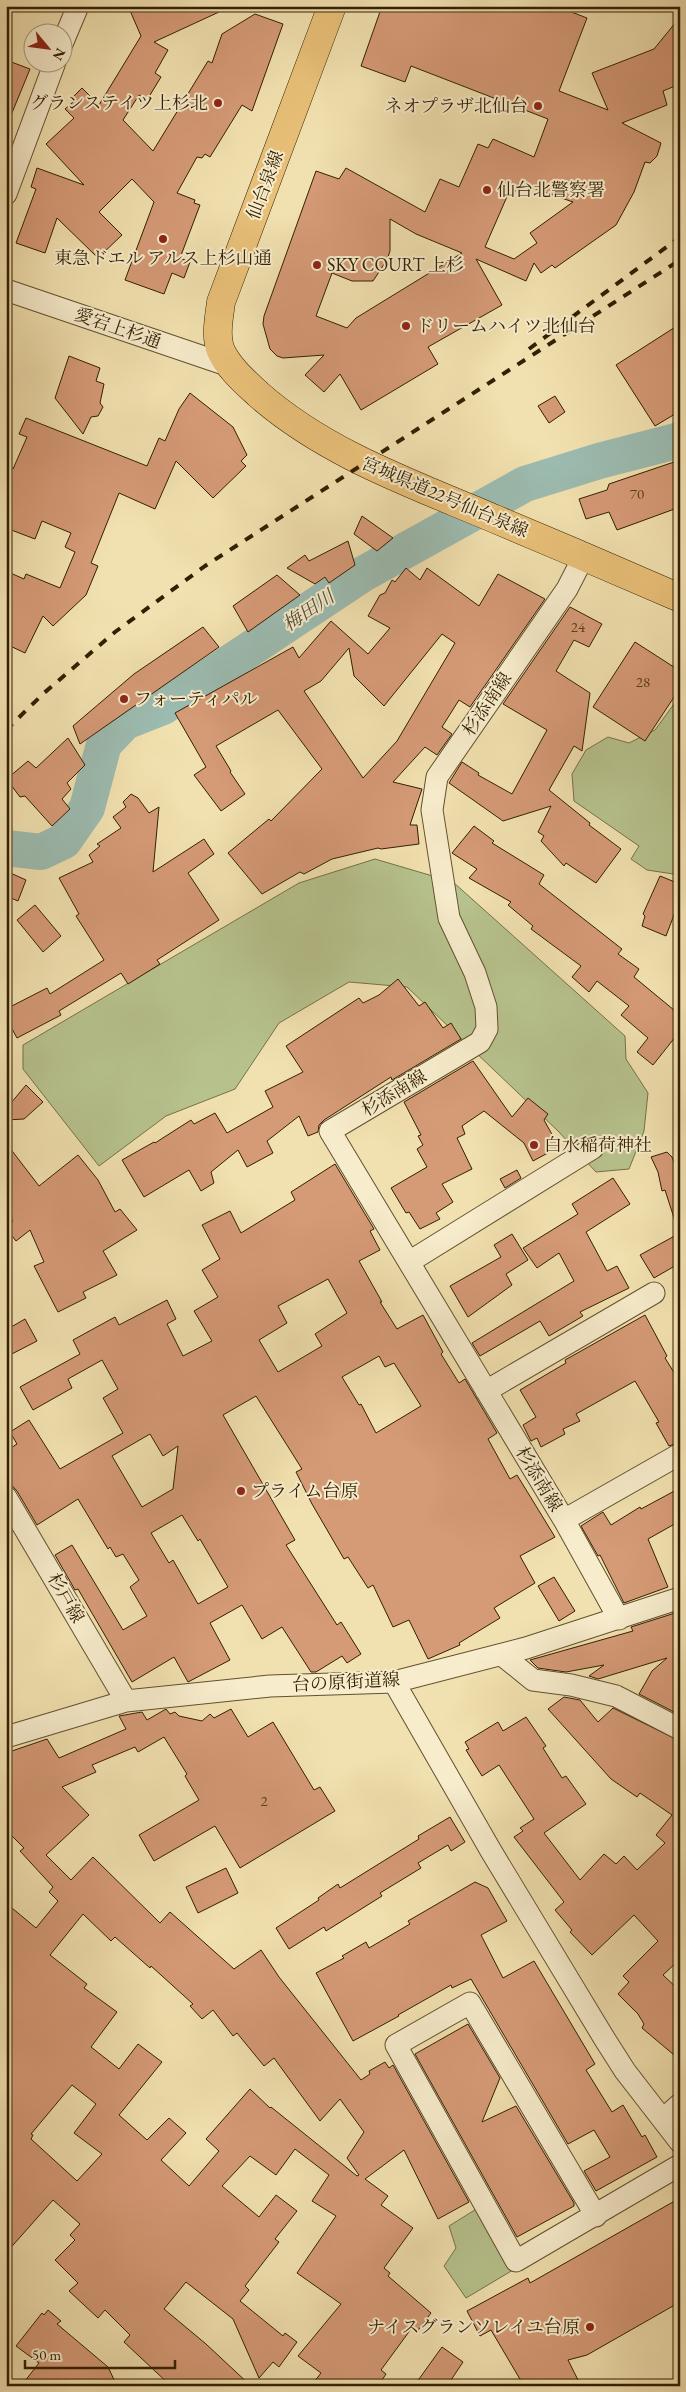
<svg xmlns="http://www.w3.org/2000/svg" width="686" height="2392" font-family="'EB Garamond','Noto Serif JP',serif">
	<rect width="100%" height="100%" fill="#f2e1b0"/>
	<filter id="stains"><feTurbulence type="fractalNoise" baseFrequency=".004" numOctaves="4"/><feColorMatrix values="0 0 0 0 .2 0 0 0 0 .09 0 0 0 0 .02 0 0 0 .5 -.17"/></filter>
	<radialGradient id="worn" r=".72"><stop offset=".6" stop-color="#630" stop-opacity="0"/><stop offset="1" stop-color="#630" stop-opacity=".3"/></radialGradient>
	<path fill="#b7c38e" stroke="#747148" d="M680,696V875L647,870L631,859L639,846L574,801L572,774L586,750L608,737L629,743L655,730Z
		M375,859L453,882L625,1036L626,1059L648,1093L644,1131L629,1169L596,1172L558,1131L407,987L349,982L279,1023L235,1089L166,1116L99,1166L23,1069V1045L299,883Z
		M478,2208L513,2270L466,2298L444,2266L456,2248L449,2226Z"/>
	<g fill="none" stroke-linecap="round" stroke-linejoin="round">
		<path stroke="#9cbcb1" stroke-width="36" d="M6,848L41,852L64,841L87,808L104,744L125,722L163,707L363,574L525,484L599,461L680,440"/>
	</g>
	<path fill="#d59a76" stroke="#321f02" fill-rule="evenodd" d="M128,6H232L154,42L168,50L155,73L161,77L147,100L139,95L123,120L153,151L208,61L212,63L222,34L255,14L283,24L252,111L242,105L210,157L205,154L202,158L197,157L177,193L195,200L194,203L200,205L180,258L190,262L184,278L172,273L164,294L125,280L154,202L132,179L99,212L122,235L100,256L98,253L96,256L57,218L45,253L16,243L36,189L31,187L37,168L84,185L46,144L74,118L65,109L73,102L71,99L82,88L99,105L141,36Z
		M382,6H556L587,18L559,91L608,110L592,73L654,49L680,17V84L663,91L667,105L622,123L661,143L657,156L650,163L645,162L634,192L616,225L555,268L552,265L541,273L534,263L526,281L476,259L502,305L428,347L438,364L361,410L340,374L324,392L305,375L324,355L283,358L277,356L270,349L263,324L264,316L316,171L339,179L346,168L425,212L440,179L459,187L478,144L488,148L493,139L534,157L548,119L411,66L405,82L361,66ZM519,183L573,202L530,233L537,243L514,259L485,247L509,192L514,194ZM390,219L416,234L462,253L356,318L347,328L316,316L332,273L352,281H373L387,260L390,251Z
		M6,60L30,69L7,125H6Z
		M680,324V411L655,426L616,365Z
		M69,356L100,368L96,381L104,384L100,403L103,407L98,416L91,417L83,434L55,398Z
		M190,393L233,427L247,455L241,461L246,466L213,498L176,461L155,509L119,493L91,563L98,566L86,595L53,626L43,616L25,653L6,644V571L24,579L26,574L60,588L75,552L65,547L71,533L42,521L35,539L6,528V466L13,469L27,437L19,434L26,418L147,466L159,438L165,441L179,409Z
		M555,396L565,412L549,423L538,406Z
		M680,460V507L617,530L609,512L586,519L579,499L607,490L609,484Z
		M362,516L393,538L377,551L354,534Z
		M348,541L355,565L329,583L325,577L315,584L287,568L305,555L309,561Z
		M406,568L420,580L427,568L479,606L498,574L545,599L470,707L459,700L442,727L452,734L437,755L425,747L393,782L422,789L410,825H417L419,844L381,849L378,848L332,859L304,874L300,872L262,894L228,853L269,819L271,821L322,769L278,710L216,746L231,771L230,772L245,794L221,811L194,775L206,767L175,713L293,647L299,658L331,621L368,654L390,628L368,616L380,595L385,593L392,580L395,582ZM442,634L455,643L397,741L363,778L304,691L321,681L349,648L354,676L384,706Z
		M277,575L300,595L248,632L233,606Z
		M570,607L602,624L589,647L574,640L556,671L590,693L582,751L574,746L549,790L590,823L589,825L621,849L596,883L566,863L564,866L541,841L544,836L538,832L551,806L503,821L449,783L462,762L479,773L478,775L512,794L547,730L503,704Z
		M203,627L219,647L80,744L73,726L134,674Z
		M635,642L680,671V688L645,741L593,707Z
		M68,738L85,765L67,783L71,789L62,799L70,809L52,826L25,796L20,797L11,785L9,777L28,761L36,768Z
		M131,794L138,798L149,813L159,807L153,872L204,839L214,854L188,873L219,920L157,960L160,964L128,984L121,973L59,1011L61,1015L17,1038L6,1018V1009L47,988L50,994L104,960L76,916L79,914L59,878L93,862L89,855L100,846L97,844L121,828L113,817L126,807L123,802Z
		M474,826L494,841L492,843L544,875L539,884L622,949L618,954L639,969L634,977L680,1015V1031L653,1065L637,1052L648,1038L621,1015L629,1006L597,981L589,992L572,977L581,966L531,929L533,926L508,905L511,902L469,878L477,869L452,853Z
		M6,871L26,880L18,901L6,896Z
		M660,876L680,884V899L666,936L642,926L645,916L643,914Z
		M35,905L61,936L43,952L17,920Z
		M398,979L419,1006L425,1002L443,1028L451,1023L461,1039L392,1080L391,1077L324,1120L319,1125L318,1132L308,1136L299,1116L267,1141L273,1153L247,1167L238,1150L211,1172L214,1183L201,1191L189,1170L144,1197L122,1160L154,1142L155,1143L191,1120L194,1124L215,1113L227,1133L273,1107L265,1091L303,1072L286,1046L359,998L363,1003L379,995Z
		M473,1061L512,1117L528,1098L548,1114L544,1120L559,1147L533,1161L524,1143L484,1111L462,1126L465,1134L457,1138L472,1169L442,1184L453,1202L436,1213L440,1219L420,1229L409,1212L406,1213L391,1188L427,1167L417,1149L423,1145L418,1136L421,1135L404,1102Z
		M26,1085L43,1102L24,1119L6,1120V1109Z
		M6,1143L39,1186L78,1155L98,1180L115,1212L120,1209L137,1230L103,1251L117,1275L83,1292L86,1298L58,1312L34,1266L44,1262L30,1230L16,1241L6,1228L13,1221L6,1212Z
		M667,1152L672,1157L680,1176V1223L676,1224L665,1190L662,1191L658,1172L651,1157Z
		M335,1164L374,1229L370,1231L380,1250L359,1261L382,1302H380L397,1329L423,1315L443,1352L441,1354L459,1383L465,1379L497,1433L488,1439L510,1479L517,1475L555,1537L520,1556L535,1583L494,1608L500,1618L459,1643L460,1645L428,1659L409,1620L393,1627L373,1585L368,1588L348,1557L344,1559L312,1504L296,1472L302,1469L256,1396L223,1415L295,1540L286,1545L337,1625L341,1622L361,1654L347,1663L342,1656L316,1672H311L282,1627L262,1639L242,1605L210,1623L230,1660L188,1682L174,1657L132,1682L78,1589L75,1590L55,1555L72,1545L123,1630L147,1616L130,1587L139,1580L123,1554L116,1557L110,1547L108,1549L78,1499L37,1525L17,1491L6,1479V1451L17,1444L10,1432L29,1420L60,1469L123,1433L103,1398L118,1389L102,1360L68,1379L72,1388L33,1410L20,1387L80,1354L73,1340L115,1317L119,1325L167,1300L176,1319L167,1324L183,1356L212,1341L194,1311L218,1297L202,1270L220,1259L202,1225L230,1211L241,1233L295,1200L291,1192ZM328,1279L347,1313L315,1334L322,1346L278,1372L259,1340L287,1323L278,1306ZM379,1356L385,1367L394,1363L421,1406L376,1433L361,1404L359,1405L342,1377ZM150,1434L163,1456L178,1446L173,1489L142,1507L112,1456ZM182,1515L198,1541L200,1539L228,1587L198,1604L173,1560L169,1563L151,1533Z
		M517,1170L521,1178L505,1188L500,1179Z
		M613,1178L630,1204L586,1232L607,1271L617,1266L629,1288L580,1312L583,1316L549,1336L540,1321L480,1356L472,1343L574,1281L559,1253L537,1268L523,1248L578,1214L572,1204Z
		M680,1233V1263L654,1278L640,1255Z
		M512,1234L528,1260L506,1274L512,1285L468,1317L450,1286L501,1257L494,1245Z
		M645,1315L667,1356L665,1358L680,1382V1442L669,1446L656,1423L659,1422L635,1381L576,1414L580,1421L563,1429L565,1434L541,1447L537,1438L531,1441L523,1425L536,1417L520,1390L566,1363L565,1360Z
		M25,1319L37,1341L6,1357V1330Z
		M680,1488V1521L648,1539L668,1587L624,1603L600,1555L598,1556L581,1526L603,1512L611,1525L640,1507L641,1509Z
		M554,1577L575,1611L559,1621L538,1586Z
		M675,1613L680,1618V1715L639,1694L652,1671L667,1658L598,1679L589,1676L604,1665L566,1672L538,1668L530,1660L633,1631L631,1627Z
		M564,1697L580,1700L598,1722L613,1708L680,1741V1959L663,1975L680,1991V2060L642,2028L644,2024L638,2014L618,1994L629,1982L623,1976L658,1941L634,1915L592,1955L570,1932L572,1930L555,1910L564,1902L514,1837L523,1831L520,1828L534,1819L499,1765L482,1776L466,1750L469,1749L465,1742L498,1722L503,1731L526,1717L546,1746L543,1748L562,1778L566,1776L586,1804L544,1833L580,1880L604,1854L616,1864L624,1856L637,1870L665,1843L656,1835L672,1815L640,1793L637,1797L611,1779L548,1709Z
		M166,1709L170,1714L175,1712L179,1716L202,1721L210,1714L214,1718L231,1709L248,1737L273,1722L314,1790L320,1787L335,1811L240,1868L215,1826L154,1861L139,1835L199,1800L185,1776L187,1774L164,1737L138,1752L135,1747L92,1765L96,1772L62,1787L89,1815L46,1855L71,1880L93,1857L160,1923L170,1912L234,1969L261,1950L279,1977L361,2080L370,2074L369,2071L385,2062L389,2068L393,2065L469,2202L438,2219L404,2150L365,2179L388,2196L381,2205L413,2228L384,2268L390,2273L388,2276L431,2313L416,2333L411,2329L381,2370L386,2374L378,2386H311L321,2373L298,2356L341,2304L297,2273L336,2216L312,2201L329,2175L295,2149L276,2175L250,2156L222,2186L259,2217L276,2195L297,2211L275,2239L279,2242L245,2286L249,2290L240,2301L283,2336L285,2333L297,2342L279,2367L273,2362L259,2378L233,2319L186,2282L164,2309L206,2344L251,2386H171L124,2342L130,2335L105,2310L98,2318L69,2291L78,2283L55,2260L75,2240L70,2235L80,2224L53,2200L6,2253V1903L36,1928L58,1901L49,1892L53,1887L20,1851L24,1848L6,1830V1753L47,1739L59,1758L126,1729L119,1716L142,1712L147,1720ZM83,1914L111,1941L115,1937L150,1968L151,1966L193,2004L190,2006L202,2019L213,2010L233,2036L237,2033L264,2066L274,2058L320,2121L340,2099L364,2132L347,2158L359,2175L357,2176L271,2107L270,2108L250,2089L206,2139L219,2151L189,2186L161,2160L186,2133L169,2118L147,2140L119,2115L162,2062L138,2044L119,2069L91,2047L117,2012L84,1988L87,1984L50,1955ZM72,2085L96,2104L74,2133L102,2154L77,2181L31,2139L33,2135L31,2134Z
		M450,1817L465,1842L451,1851L448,1845L418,1863L421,1868L380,1893L382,1896L326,1931L324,1927L289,1949L276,1928L319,1900L318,1898L338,1884L340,1888L419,1839L418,1836Z
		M226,1868L238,1893L198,1913L186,1887Z
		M475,1882L488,1888L507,1921L481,1935L503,1978L534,1961L595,2064L586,2070L612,2112L623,2105L642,2137L645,2135L657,2157L596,2191L584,2171L610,2157L594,2130L568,2144L471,1979L452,1988L451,1985L398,2015L399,2016L353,2041L316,1973L344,1958L342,1956L366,1942L369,1948L410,1924L408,1921Z
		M468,2024L500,2078L482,2122L516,2106L574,2203V2206L517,2237L415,2054Z
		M680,2198V2302L587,2355L568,2360L581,2386H524L491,2330L480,2336L467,2311L528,2278L530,2283Z
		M48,2310L61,2321L57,2324L108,2367L117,2386H21L39,2363L16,2346L42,2313L44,2315Z
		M442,2347L463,2362L447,2386H414Z"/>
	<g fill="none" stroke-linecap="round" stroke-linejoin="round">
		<g stroke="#62502e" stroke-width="23">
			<path id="minor" d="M62,44L78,6
				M6,194L55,62
				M6,290L230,366
				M584,556L567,589L437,777L432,810L449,918L475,973L486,1007L487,1029L480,1042L330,1131L564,1520L619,1619
				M409,1262L593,1148
				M486,1391L654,1293
				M6,1497L126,1701
				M564,1520L680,1454
				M502,1655L533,1680L571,1685L616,1696L680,1729
				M394,1682L491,1851L604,2038L625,2071L680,2142
				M6,1737L126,1701L270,1686L394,1682L526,1648L680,1598
				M663,2119L680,2104
				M596,2216L470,2003L396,2045L516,2261L680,2165"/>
		</g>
		<g stroke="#321f02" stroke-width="29">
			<path id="major" d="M332,6L221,302C219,318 215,336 221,351C229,368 244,381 258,394C326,454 413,484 495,519C557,545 618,571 680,598"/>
		</g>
		<use href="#minor" stroke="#f7eccc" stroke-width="21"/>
		<use href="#major" stroke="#e9c078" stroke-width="28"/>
		<path stroke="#321f02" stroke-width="4" stroke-dasharray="9 9" stroke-linecap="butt" d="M529,349L680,237
			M6,730L44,693L115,632L205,566L680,260"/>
	</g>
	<g fill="#8f2418" stroke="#f7eccc" stroke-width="2">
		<circle cx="218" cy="103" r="5"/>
		<circle cx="538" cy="106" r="5"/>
		<circle cx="487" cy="190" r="5"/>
		<circle cx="163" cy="239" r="5"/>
		<circle cx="317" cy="265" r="5"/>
		<circle cx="406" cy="326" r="5"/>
		<circle cx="124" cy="699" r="5"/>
		<circle cx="534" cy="1145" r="5"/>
		<circle cx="241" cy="1491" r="5"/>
		<circle cx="590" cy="2327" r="5"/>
	</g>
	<g text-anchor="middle" stroke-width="4" stroke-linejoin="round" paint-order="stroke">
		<g font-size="15" fill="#5b3e1f">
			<text x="637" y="499">70</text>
			<text x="578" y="632">24</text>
			<text x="643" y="687">28</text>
			<text x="264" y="1806">2</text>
		</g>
		<g font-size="18" fill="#321f02" stroke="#f7eccc" text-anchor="start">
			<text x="208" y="109" text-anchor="end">グランステイツ上杉北</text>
			<text x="528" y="112" text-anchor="end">ネオプラザ北仙台</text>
			<text x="497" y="196">仙台北警察署</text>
			<text x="163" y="264" text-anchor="middle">東急ドエル アルス上杉山通</text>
			<text x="327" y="271">SKY COURT 上杉</text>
			<text x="416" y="332">ドリームハイツ北仙台</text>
			<text x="134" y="705">フォーティパル</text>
			<text x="544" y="1151">白水稲荷神社</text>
			<text x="251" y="1497">プライム台原</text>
			<text x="580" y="2333" text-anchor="end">ナイスグランソレイユ台原</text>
		</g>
		<g font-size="18" fill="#321f02" stroke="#f7eccc">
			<text transform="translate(265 185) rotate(-69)" y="6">仙台泉線</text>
			<text transform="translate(118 328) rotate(19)" y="6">愛宕上杉通</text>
			<text transform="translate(445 497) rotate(23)" y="6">宮城県道22号仙台泉線</text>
			<text transform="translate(487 704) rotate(-56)" y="6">杉添南線</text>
			<text transform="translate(394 1093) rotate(-31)" y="6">杉添南線</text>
			<text transform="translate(539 1479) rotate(59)" y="6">杉添南線</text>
			<text transform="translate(66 1598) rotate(60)" y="6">杉戸線</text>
			<text transform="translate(346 1682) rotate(-3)" y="6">台の原街道線</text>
		</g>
		<g font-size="19" font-style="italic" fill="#524e37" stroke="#f7eccc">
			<text transform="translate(308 610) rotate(-34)" y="7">梅田川</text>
		</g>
	</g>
	<rect width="686" height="2392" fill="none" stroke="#f2e1b0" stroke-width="25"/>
	<rect x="8" y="8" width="671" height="2377" fill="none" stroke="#321f02" stroke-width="2.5"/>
	<rect x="12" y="12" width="661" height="2367" fill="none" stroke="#321f02"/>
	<g transform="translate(48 48) rotate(119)"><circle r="24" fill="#f7eccc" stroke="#a89a7b"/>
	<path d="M0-4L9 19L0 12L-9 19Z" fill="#8f2418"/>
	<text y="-8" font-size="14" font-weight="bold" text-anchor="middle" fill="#321f02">N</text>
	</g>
	<path d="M25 2360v8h150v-8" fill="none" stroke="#321f02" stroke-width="2.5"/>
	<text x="32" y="2360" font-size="15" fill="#321f02" stroke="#f7eccc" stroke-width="4" paint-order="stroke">50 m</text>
	<rect width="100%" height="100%" filter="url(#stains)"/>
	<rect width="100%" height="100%" fill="url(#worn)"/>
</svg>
